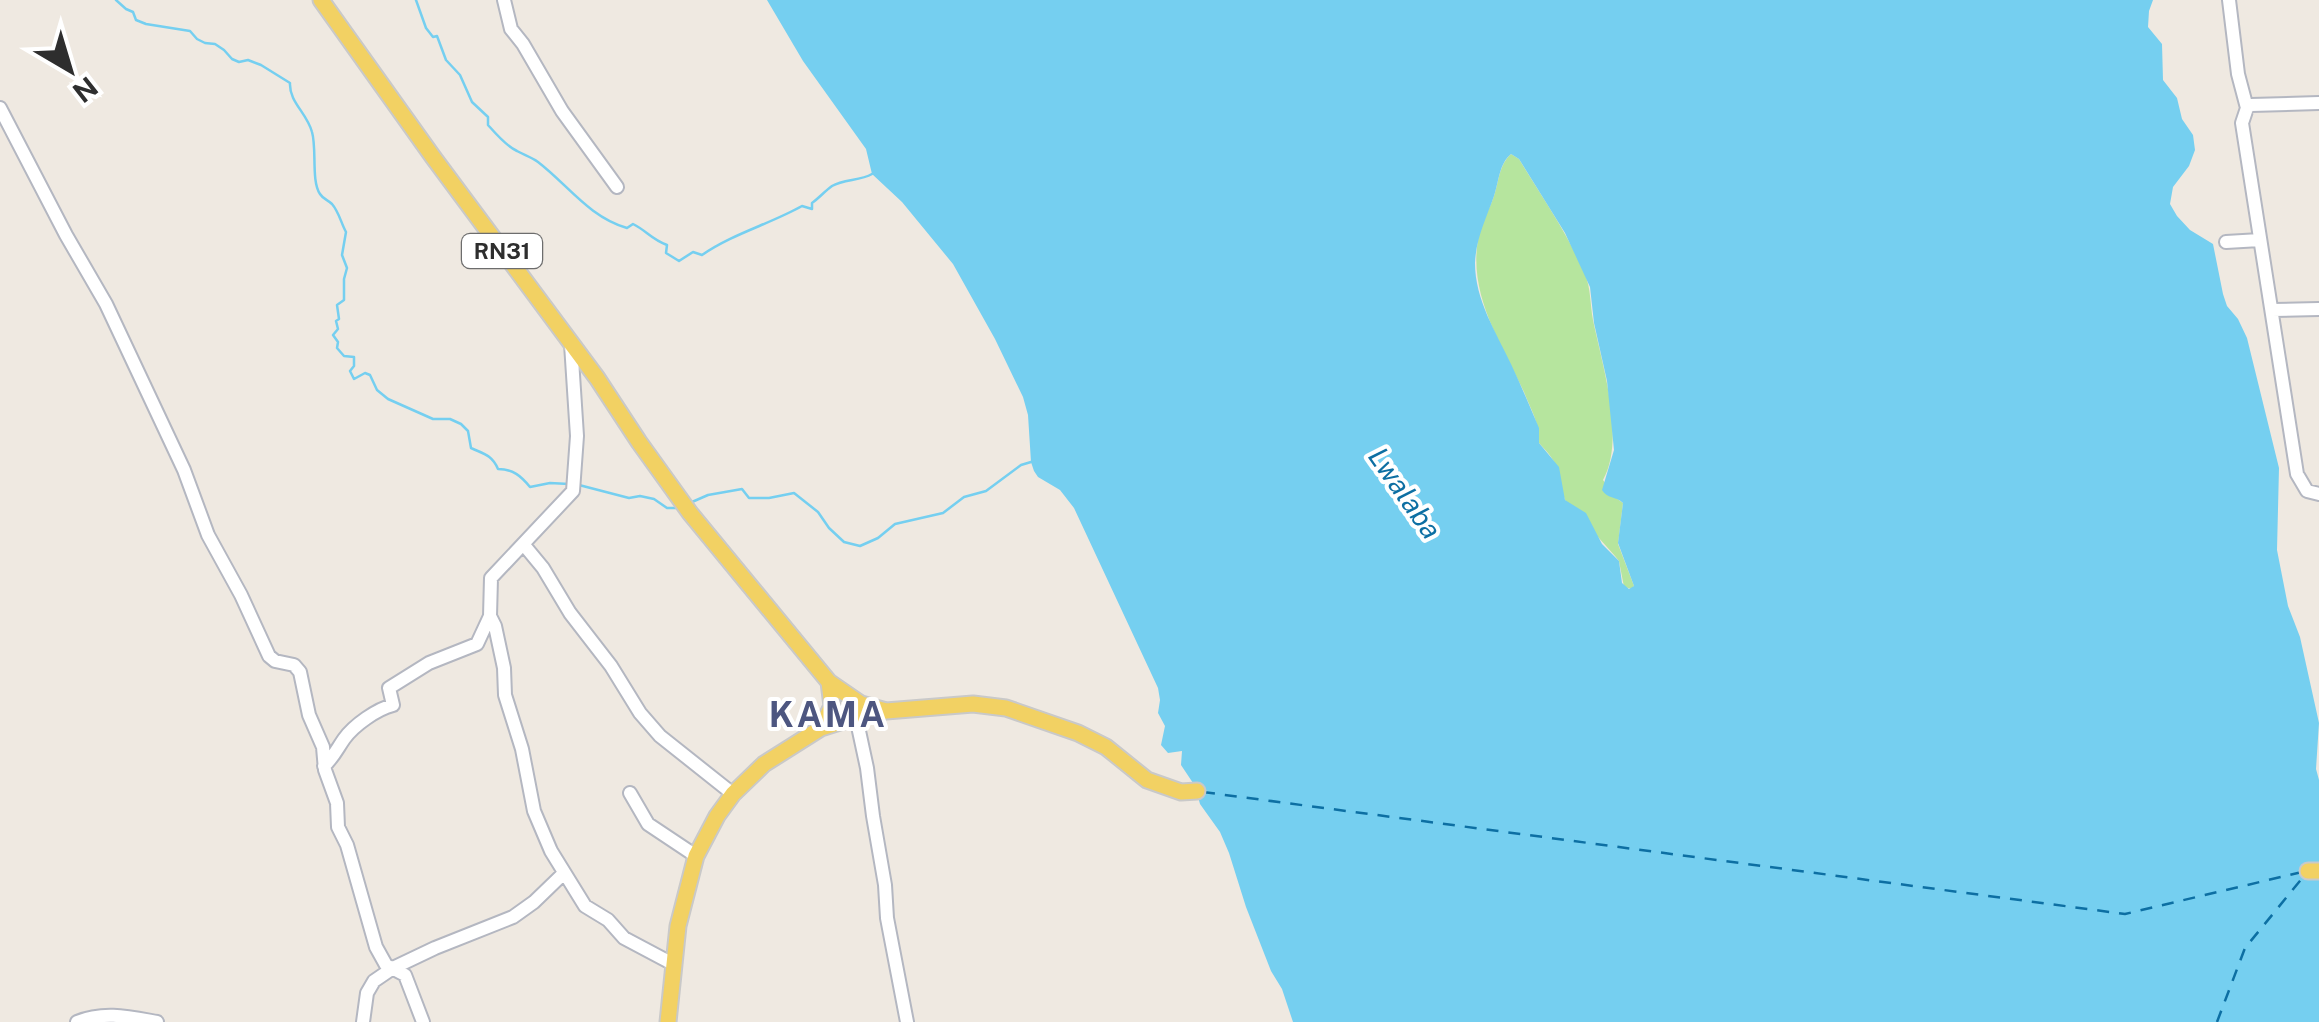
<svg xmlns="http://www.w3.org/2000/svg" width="2319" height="1022" font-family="'Public Sans',sans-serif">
	<rect width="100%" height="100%" fill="#efe9e1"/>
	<path fill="#b6e59e" d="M1511,154L1519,159C1542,197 1568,234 1585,274C1591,289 1590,304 1593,320C1602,364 1626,439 1603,480L1616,498L1623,503L1618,544L1634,586L1632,589L1624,587L1619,561L1615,556L1565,500C1560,486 1561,470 1551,457C1548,452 1543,448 1539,443C1540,424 1531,410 1524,392C1499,340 1462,285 1482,224C1485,215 1491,206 1494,196C1499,181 1499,165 1511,154Z"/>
	<path fill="#75cff0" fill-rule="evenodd" d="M767,0H2153L2149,11L2148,27L2162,44L2163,80L2177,98L2182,119L2193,135L2195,150L2189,166L2173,187L2170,204L2177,216L2190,230L2213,244L2223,294L2227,306L2238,319L2247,338L2279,468L2277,550L2288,606L2300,637L2319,723L2316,769L2319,780V1022H1293L1282,989L1271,971L1246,907L1229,853L1220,832L1200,804L1195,786L1181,765L1182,751L1168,753L1161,745L1165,726L1158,713L1160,700L1158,688L1074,508L1060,490L1038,477L1034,471L1031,462L1028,415L1023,397L995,339L953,264L902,202L872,174L866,149L803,61ZM1511,154L1519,159L1565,233L1590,287L1594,323L1607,381L1614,450L1602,490C1607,499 1616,496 1623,503L1618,543L1634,586L1629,589L1622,583L1619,561L1602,544L1586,513L1565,500L1559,467L1539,443V428C1530,407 1521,385 1511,364C1496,332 1475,300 1475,263C1476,238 1486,219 1494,196C1499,181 1499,164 1511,154Z"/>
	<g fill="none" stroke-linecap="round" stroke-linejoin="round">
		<path stroke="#75cff0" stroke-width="2.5" d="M116,0L126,9L133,12L136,20L146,24L190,31L197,39L205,43L215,44L224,50L232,59L239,62L248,60L261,65L290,83C289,102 307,113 312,132C317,149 311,181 320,194C323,199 328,200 332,204C339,212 341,223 346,232L342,255L347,268L344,279V300L337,305L339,319L336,321L338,329L333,335L338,342L337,348L344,356L354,357V366L350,371L354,379L365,373L370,375L377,390L388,399L433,419H450L461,424L468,431L471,448C484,454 492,455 498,469C513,469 521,476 530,487L550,483L569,484
			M416,0L426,28L433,37L437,36L446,60L460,75L472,102L488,117V125C496,134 506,146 517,151C524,155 531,157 538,162C568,185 589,217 627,228L633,224C647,231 651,239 667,245L666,253L679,261L693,252L702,255C732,234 770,224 802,206L812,209V203C819,198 825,191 832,186C844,179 860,181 872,174
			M579,485L629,498L640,496L654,499L667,508H680
			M692,502L708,495L742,489L749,498H769L794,493L818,512L829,528L844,542L860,546L878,538L895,524L943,513L964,497L986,491L1021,465L1031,462"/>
		<path stroke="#0d6fa3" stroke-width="2.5" stroke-dasharray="12 10" stroke-linecap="butt" d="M1203,792L2125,914L2302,872
			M2217,1022L2245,948L2304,876"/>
		<g stroke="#b4b7c1" stroke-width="16">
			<path id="minor" d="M504,0L511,29L523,44L562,111L617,187
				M2229,0L2238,74L2247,108
				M2319,103L2251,105L2247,108L2242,123L2297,474L2307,491L2319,494
				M0,108L66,235L106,304L184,470L208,535L241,595L269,656L275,661L294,665L300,672L309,715L323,747L325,770L337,803L338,827L347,845L376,947L386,965L405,975L423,1022
				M2226,242L2260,240
				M2272,310L2319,309
				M571,344L577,436L573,491L491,578L490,616L495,626L504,668L505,695L522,749L534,811L551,851L585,906L608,920L624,938L673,964
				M524,545L543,568L570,613L611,666L640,713L660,736L733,794
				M856,717L867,768L873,816L885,885L887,918L907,1022
				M324,766C333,758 337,749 344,739C354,725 377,709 393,705L389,688L429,663L477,644L490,616
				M630,793L648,824L696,856
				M77,1022C104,1011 129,1017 157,1022
				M363,1022L367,993L374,981L393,968L435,948L513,917L534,902L564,873"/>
		</g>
		<g stroke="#c9c9c9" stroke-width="19">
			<path id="major" d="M321,0L433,157L597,378L639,442L690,513L829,682L861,704L886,711
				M821,728L832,706L829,682
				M2308,871H2319
				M668,1022L678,926L696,856L717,816L733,794L764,764L821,728L856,717L886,711L973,704L1006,708L1078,733L1106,747L1147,780L1181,792L1197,791"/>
		</g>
		<use href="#minor" stroke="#fff" stroke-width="12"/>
		<use href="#major" stroke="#f2d163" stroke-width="15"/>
	</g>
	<g text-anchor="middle" stroke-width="8" stroke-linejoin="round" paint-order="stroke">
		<rect fill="#fff" stroke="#6d6d6d" stroke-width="2.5" x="462" y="234" width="80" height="34" rx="8"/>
		<g font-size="22" font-weight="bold" fill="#2e2e2e">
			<text x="502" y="259">RN31</text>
		</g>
		<g font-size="28" font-style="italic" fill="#0d6fa3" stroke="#fff">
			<text transform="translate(1405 493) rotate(55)" y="10">Lwalaba</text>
		</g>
		<g font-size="35" font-weight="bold" letter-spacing="2.5" fill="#4d5680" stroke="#fff">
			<text x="828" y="727">KAMA</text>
		</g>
	</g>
	<g transform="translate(70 70) rotate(142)" stroke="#ffffff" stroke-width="8" paint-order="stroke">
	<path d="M0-8L18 38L0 25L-18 38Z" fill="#2e2e2e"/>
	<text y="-15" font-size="28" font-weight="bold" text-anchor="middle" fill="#2e2e2e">N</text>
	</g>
</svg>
